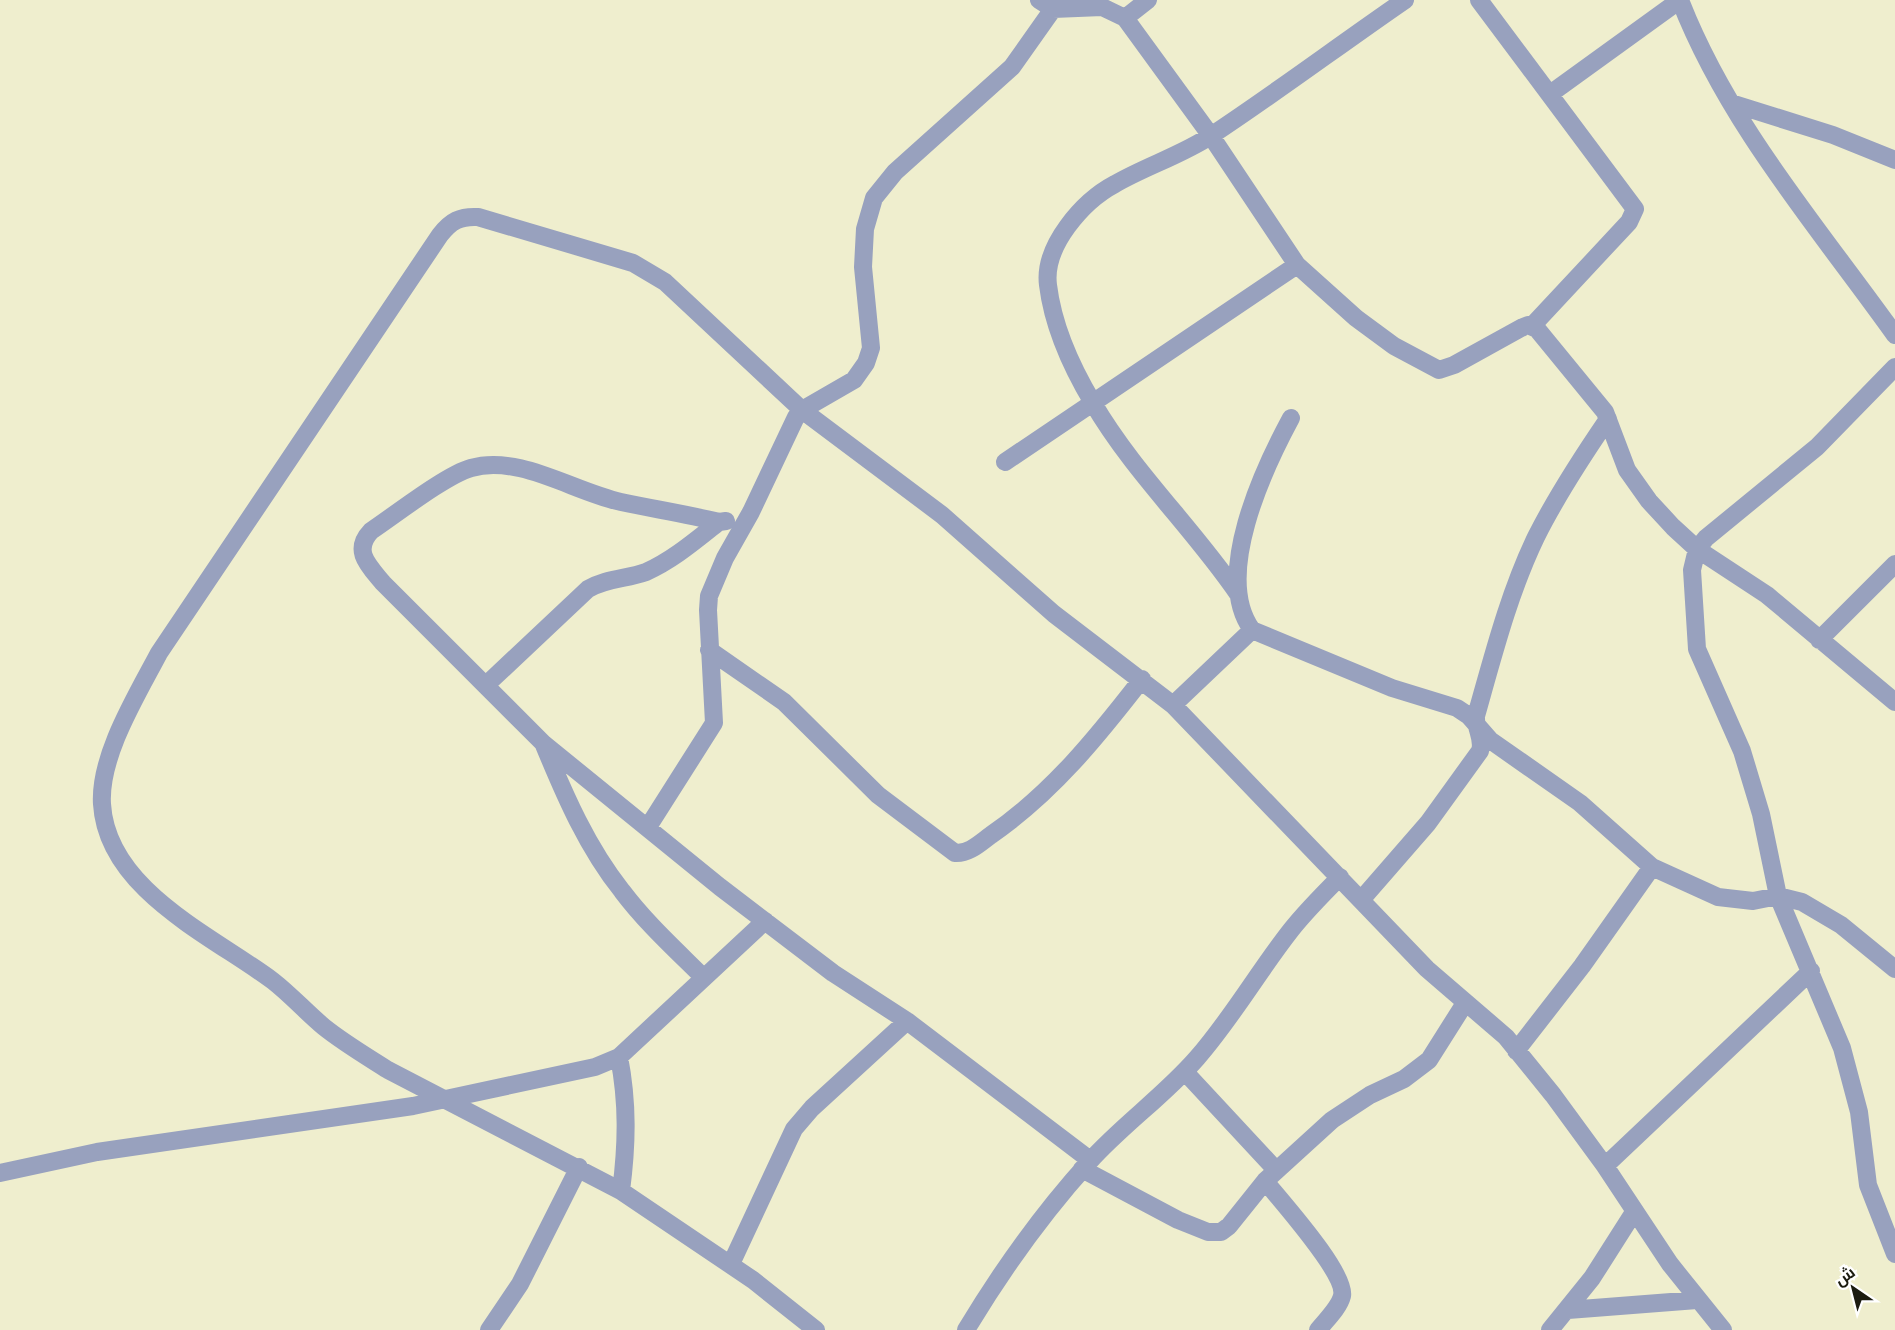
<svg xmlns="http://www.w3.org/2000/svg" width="1895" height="1330" font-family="'Exo 2',Cairo,sans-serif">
	<rect width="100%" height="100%" fill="#efeece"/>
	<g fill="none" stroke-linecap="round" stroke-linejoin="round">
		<path stroke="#98a1be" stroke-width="18" d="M1039,0L1053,9L1102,7L1125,18L1211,136L1297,265L1356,318L1394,346L1439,370L1454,365L1523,327L1528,325L1537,329L1605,412L1627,470L1649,501L1673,527L1697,549L1767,595L1895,702
			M1479,0L1635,209L1629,222L1532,326
			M1680,0C1728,124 1818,227 1895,335
			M1125,18L1148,0
			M1550,94L1680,0
			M1731,103L1833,135L1895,160
			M1895,367L1817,447L1706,538L1697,549L1692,570L1697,649L1742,751L1761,814L1778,896L1842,1048L1859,1112L1868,1185L1895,1254
			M1291,418C1263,470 1213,576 1252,630L1392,688L1457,708L1469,716L1490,740L1580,803L1652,867L1718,897L1753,901L1778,896L1802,902L1841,925L1895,969
			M1005,462L1297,265
			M719,522C686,514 654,509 621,502C574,492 519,454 471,468C446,475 395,515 371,531C352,551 369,566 383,583L544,744L720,887L833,973L907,1021L1090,1160
			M1238,594C1193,528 1134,473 1093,403C1072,368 1053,326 1048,285C1043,246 1083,201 1115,184C1146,166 1182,155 1212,135C1277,92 1341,44 1405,0
			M1819,640L1895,564
			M709,650L784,702L878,795L955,853C969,854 980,843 991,835C1052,793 1097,737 1142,679
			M486,685L588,589C606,578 627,579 646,572C673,560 696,540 719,522L726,521
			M1173,705L1252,630
			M544,745C565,796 587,847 622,891C646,923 676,950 704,978
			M648,827L714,723L708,610L709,596L725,558L751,512L796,417L802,410L854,380L866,363L871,348L863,267L865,229L874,198L895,172L1012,67L1053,9
			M1361,900L1428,823L1480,751C1484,739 1475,729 1476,716C1493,656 1509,593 1536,537C1557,495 1582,457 1608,419
			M1516,1051L1582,966L1652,867
			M619,1057C628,1103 627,1145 621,1191
			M1185,1072L1276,1170
			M1605,1166L1811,971
			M1082,1169L1178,1220L1208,1232H1221L1229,1226L1265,1181L1332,1120L1370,1095L1404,1079L1429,1060L1465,1003
			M0,1173L97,1152L413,1106L595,1067L619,1057L765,921
			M1265,1181C1281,1201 1347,1274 1342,1296C1339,1308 1326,1320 1318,1330
			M731,1264L794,1129L812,1108L907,1021
			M1568,1310L1697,1300
			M489,1330L520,1284L579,1167
			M816,1330L753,1280L621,1191L388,1070C366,1056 344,1043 324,1027C306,1012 291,995 273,981C213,936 107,890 102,804C99,756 137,695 159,653L440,235C451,221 460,216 478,217L633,263L665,282L802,410L942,515L1054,614L1173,705L1427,969L1506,1037L1553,1095L1605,1166L1670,1264L1723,1330
			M966,1330C1002,1270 1042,1214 1089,1162C1122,1125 1164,1096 1197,1058C1232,1018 1258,972 1291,930C1306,911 1323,894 1340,877
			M1550,1330L1592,1278L1634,1212"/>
	</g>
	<g transform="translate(1853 1288) rotate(325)" stroke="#ffffff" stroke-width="4.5" paint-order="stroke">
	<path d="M0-4.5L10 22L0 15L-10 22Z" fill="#1b1b10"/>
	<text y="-9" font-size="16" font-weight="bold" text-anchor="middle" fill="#1b1b10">ش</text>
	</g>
</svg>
